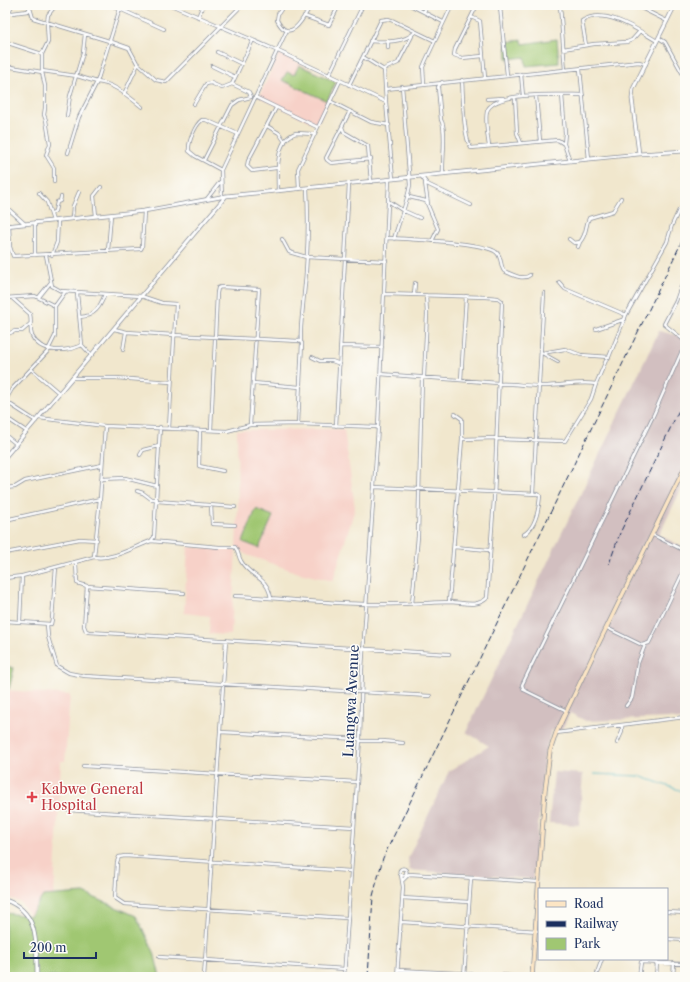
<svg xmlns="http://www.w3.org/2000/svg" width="690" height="982" font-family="'Libre Caslon Text',serif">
	<rect width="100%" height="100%" fill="#fdfcf7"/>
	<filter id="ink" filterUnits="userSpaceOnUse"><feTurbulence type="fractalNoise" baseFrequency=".025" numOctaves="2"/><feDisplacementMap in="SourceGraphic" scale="8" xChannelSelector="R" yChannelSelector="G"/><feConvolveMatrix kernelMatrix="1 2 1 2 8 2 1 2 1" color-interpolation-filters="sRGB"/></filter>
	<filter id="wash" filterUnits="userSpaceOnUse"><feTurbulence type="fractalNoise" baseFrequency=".012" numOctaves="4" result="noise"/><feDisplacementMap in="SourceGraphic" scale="16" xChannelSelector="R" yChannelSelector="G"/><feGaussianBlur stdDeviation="0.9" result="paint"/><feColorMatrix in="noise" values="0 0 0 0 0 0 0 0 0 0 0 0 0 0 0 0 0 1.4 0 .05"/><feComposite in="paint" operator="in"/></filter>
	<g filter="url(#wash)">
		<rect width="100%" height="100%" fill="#f1e7cd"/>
		<path fill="#f7d1c8" d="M279,53L337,82L317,123H313L259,97Z
			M344,429L355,508L333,581L299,573L247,555L236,547L238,508L237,430Z
			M188,547L236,550L231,635L209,634L210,616L184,613Z
			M5,690L70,695L65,761H61L54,895L43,896L30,916L21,903L5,896Z"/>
		<path fill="#d2bfc0" d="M659,331L685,337V481L659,535L685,548V721L670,718L586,721L570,713L562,729L551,731L545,754L533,879L409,870L408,858L449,771L489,746L466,732Z
			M554,772L583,774L579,825L549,823Z"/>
		<path fill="#a0c772" stroke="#5e7b68" d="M557,39L559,63L526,66L525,57L507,59L506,42L522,40L523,44Z
			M299,65L336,82L327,101L282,80L287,72L294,75Z
			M256,509L273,516L259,548L243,542Z
			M5,666L14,668L9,689L5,687Z
			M84,893L136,916L154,952L160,977H5V913L30,916L43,896Z"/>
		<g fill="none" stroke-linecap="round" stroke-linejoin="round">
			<path stroke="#44b1c0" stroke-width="1" d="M594,774L639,776L685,792"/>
		</g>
	</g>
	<g filter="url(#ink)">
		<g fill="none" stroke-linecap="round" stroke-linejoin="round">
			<g stroke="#868b96" stroke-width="4">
				<path id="minor" d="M111,5L164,29
					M171,5L278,51L386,102L393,179
					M284,5L278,14L277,20C290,46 304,17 311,5
					M359,5L363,6
					M410,5L443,22
					M477,5L455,49L454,55L462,58L483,56
					M494,5L500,7L516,5
					M560,5L565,70
					M635,5L667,21
					M500,7L507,75
					M30,8L33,18L109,41
					M5,11L12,13L28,11L31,5
					M648,11L650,5
					M9,12L12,5
					M424,12L427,5
					M304,16L329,25L339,5
					M198,17L203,5
					M471,17L480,21L485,78
					M659,38L665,42L685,78
					M109,41L129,48L137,63L156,80L166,82L242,5
					M370,41C384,42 405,43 415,32
					M5,42L42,54
					M586,45L582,21C604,6 638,30 657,41
					M388,48V41
					M563,49L594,44L627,42L632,40L640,31
					M217,52L242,64
					M363,57L384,70
					M5,66L42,72
					M212,66L235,77
					M580,69L589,159
					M42,71L77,76L97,82L121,5
					M521,74L523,96
					M329,75L363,5
					M462,80C463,95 463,137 471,148L558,140L564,144L570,161
					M442,82L438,87L441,120C447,128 442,162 443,174
					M424,84L423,67L426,60L452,5
					M349,85L381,20L388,19L394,21L435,41
					M386,89L639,62L646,64
					M124,94L138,64
					M562,95L565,133L564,144
					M536,96L540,141
					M251,97L249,92L232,84L253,40
					M255,97L317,127
					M515,97L517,133L521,143
					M487,99L503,98
					M330,101L371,122L389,125
					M386,102L384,69L398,63L412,36
					M194,104L206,84L211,83L222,88L232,84
					M276,108L248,161L247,166L252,171L276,168
					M350,111L326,158L327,160L331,163L371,159
					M67,116L70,96L83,53L85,34
					M267,126L279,133L285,142
					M342,127L344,132L368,146L371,182
					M489,146C488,139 484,115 488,109C499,91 563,95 583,95
					M68,153L79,117L97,82C114,83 129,97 142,107
					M5,156L8,151
					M204,160L232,105L239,100L251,97
					M221,170L195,156L189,151C188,142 195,125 202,120H206L238,134
					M5,172V173
					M422,177L427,184L471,205
					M54,182V168L46,155L50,144L46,120L44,115L45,108V86L42,72V54L48,42L47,23L48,15L56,5
					M425,183L428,204
					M299,189L298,169L340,81
					M278,191C278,173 274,140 296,133L314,134
					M39,193L47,202L53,221
					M222,197L221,170L287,30
					M409,197L426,201L438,229L432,241
					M206,200L220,182
					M388,201L402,210L420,218
					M5,206L24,223
					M51,214L55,211L57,202L60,201L61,197
					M96,216L94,196L101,187
					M72,219L73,206L79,192
					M9,225L10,247L13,256L141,249L142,247L144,211
					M387,238C406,239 483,242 496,252C502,256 500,266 504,271C511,274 523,281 530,275
					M282,239L289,252L306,257L386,261
					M394,239C399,221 407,203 410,185L402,86
					M569,239L574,243L580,242C587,234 585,227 589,218L613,211L621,198
					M578,247L580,242
					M108,251L111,215
					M35,255V222
					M46,255L52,286L61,291L141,296L162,303L176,304L169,428
					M52,255L57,242L58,220
					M685,281L681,287L676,301L664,324L685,341
					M559,282L565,289L626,315
					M77,293L82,345L91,355
					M414,295L415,283
					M39,297L51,282
					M5,298L35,296L55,306L65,292
					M12,298L30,314C32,321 29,328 32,336C41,354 66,352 82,345
					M80,317C95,316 100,307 105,294
					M114,329L127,332L174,335L299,341L302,343L298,424
					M596,329L625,319
					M5,335L15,331H22L30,324
					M301,342C300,329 302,318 303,305C307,269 309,224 307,188
					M341,346L382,347
					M48,350L55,336V306
					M123,350L126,332
					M312,357L320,361H332L340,364
					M558,362L542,353L565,349L581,355L609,357L626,315L667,242L672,225L679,210L685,207
					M31,369L59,393
					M380,374L498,383
					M424,377L427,314L426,295
					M72,378H116L171,382
					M461,380L466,296
					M253,383L300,387
					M499,384C512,383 525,386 539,386C559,387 577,381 596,384L607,358
					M5,401L12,389L49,350
					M5,401L36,421
					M455,414L462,419V439
					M5,417L26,431
					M39,418L105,426L227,431L250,425L298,424L378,427
					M336,426L349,184
					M200,430L199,466L223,471
					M211,430L217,293L218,288L221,287L259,289L250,425
					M5,435L15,443
					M496,439L565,441L591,399L596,384
					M140,455L143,450L159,446
					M102,479L125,478L157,486
					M374,487L538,494L540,496C539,508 536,528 523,535
					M5,488L15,487L25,481L102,465
					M137,491L143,493L151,499H157
					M533,493L544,293
					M157,501L235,507
					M211,505L212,524L235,525
					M5,520L100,499L105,426
					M653,535L685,551
					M151,541L219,547H235C239,552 238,556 241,561C250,578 267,575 271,598
					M454,547L489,550
					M5,553L80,539L97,540
					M94,557C114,560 133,547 151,541L154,537L160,427
					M76,563L77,583L87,586
					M5,578L22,576L94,557L100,499
					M184,593L87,586L84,626L86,631L89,632L449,654
					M235,596C279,598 322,603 366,604C394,605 421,603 449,602C461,602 477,608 487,598L494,499L502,301L498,298L486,297L384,294
					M449,602L462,439L496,438
					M412,604L418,536L422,377
					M5,621L51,624L52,619L56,567
					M20,621L22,576
					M47,624L48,637L57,666L69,673L85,676L430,696
					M607,628L642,645L649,643L685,568
					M626,706L632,698L638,663L645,645
					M567,711L524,690L522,685L653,416L681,353L685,350
					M220,732L360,739
					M556,733L685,717
					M360,741H383L403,743
					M617,743L622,732V725
					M83,766L357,782
					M67,810L354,827
					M399.5 872a3.5 3.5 0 1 1 7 0a3.5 3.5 0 1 1-7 0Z
					M403,880L409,874L539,882
					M402,898L469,902
					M667,912L685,913
					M347,918L124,904L115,898L117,862L119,857L125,856L350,871
					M401,922L539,931
					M667,939L685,940
					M159,957L345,969
					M398,970L532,977
					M597,973L602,959
					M204,977L226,640
					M344,977L360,739L362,669L378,427L389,180
					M397,977L403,887L401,875
					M464,977L471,878
					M639,977L641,962L685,964
					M656,977L657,962
					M673,977L674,963"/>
			</g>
			<g stroke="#868b96" stroke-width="4.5">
				<path id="tertiary" d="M675,5L633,89L632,99L639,154L685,151
					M5,226L144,211L226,196L639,154
					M5,457L226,196
					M5,900C41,912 36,947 37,977"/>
			</g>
			<g stroke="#868b96" stroke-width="5">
				<path id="secondary" d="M532,977L545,790L550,751L556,733L597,647L685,467"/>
			</g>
			<use href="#minor" stroke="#fff" stroke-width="2.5"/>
			<use href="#tertiary" stroke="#fff" stroke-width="3"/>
			<use href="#secondary" stroke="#fce5c4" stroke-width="3.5"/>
			<path stroke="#1b2f5e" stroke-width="1" stroke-dasharray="6 3" stroke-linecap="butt" d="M609,564L620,533L680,408
				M368,977L373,896L383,858L685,235"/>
		</g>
	</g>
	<path fill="#e0444e" stroke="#fdfcf7" stroke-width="1.5" d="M30 791h4v4h4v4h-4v4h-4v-4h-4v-4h4z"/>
	<g text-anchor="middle" stroke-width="3" stroke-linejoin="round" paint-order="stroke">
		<g font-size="14" fill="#1b2f5e" stroke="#fdfcf7">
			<text transform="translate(351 701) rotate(-87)" y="5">Luangwa Avenue</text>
		</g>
		<g font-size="14" fill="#be3a42" stroke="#fdfcf7" text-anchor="start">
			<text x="41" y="794">Kabwe General<tspan x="41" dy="16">Hospital</tspan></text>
		</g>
	</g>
	<rect width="690" height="982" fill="none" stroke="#fdfcf7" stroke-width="20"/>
	<rect x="538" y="888" width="130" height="72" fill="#fdfcf7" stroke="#a3aaba"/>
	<rect x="546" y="901" width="20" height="6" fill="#fce5c4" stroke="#a3aaba"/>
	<text x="574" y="908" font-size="12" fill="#1b2f5e">Road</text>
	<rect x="546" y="921" width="20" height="6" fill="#1b2f5e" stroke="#a3aaba"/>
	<text x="574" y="928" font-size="12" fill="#1b2f5e">Railway</text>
	<rect x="546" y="938" width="20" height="12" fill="#a0c772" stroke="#a3aaba"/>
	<text x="574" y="948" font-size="12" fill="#1b2f5e">Park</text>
	<path d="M24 952v6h72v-6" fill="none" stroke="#1b2f5e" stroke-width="2"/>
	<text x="30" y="952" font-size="12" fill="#1b2f5e" stroke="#fdfcf7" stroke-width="3" paint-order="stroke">200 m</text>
</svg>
